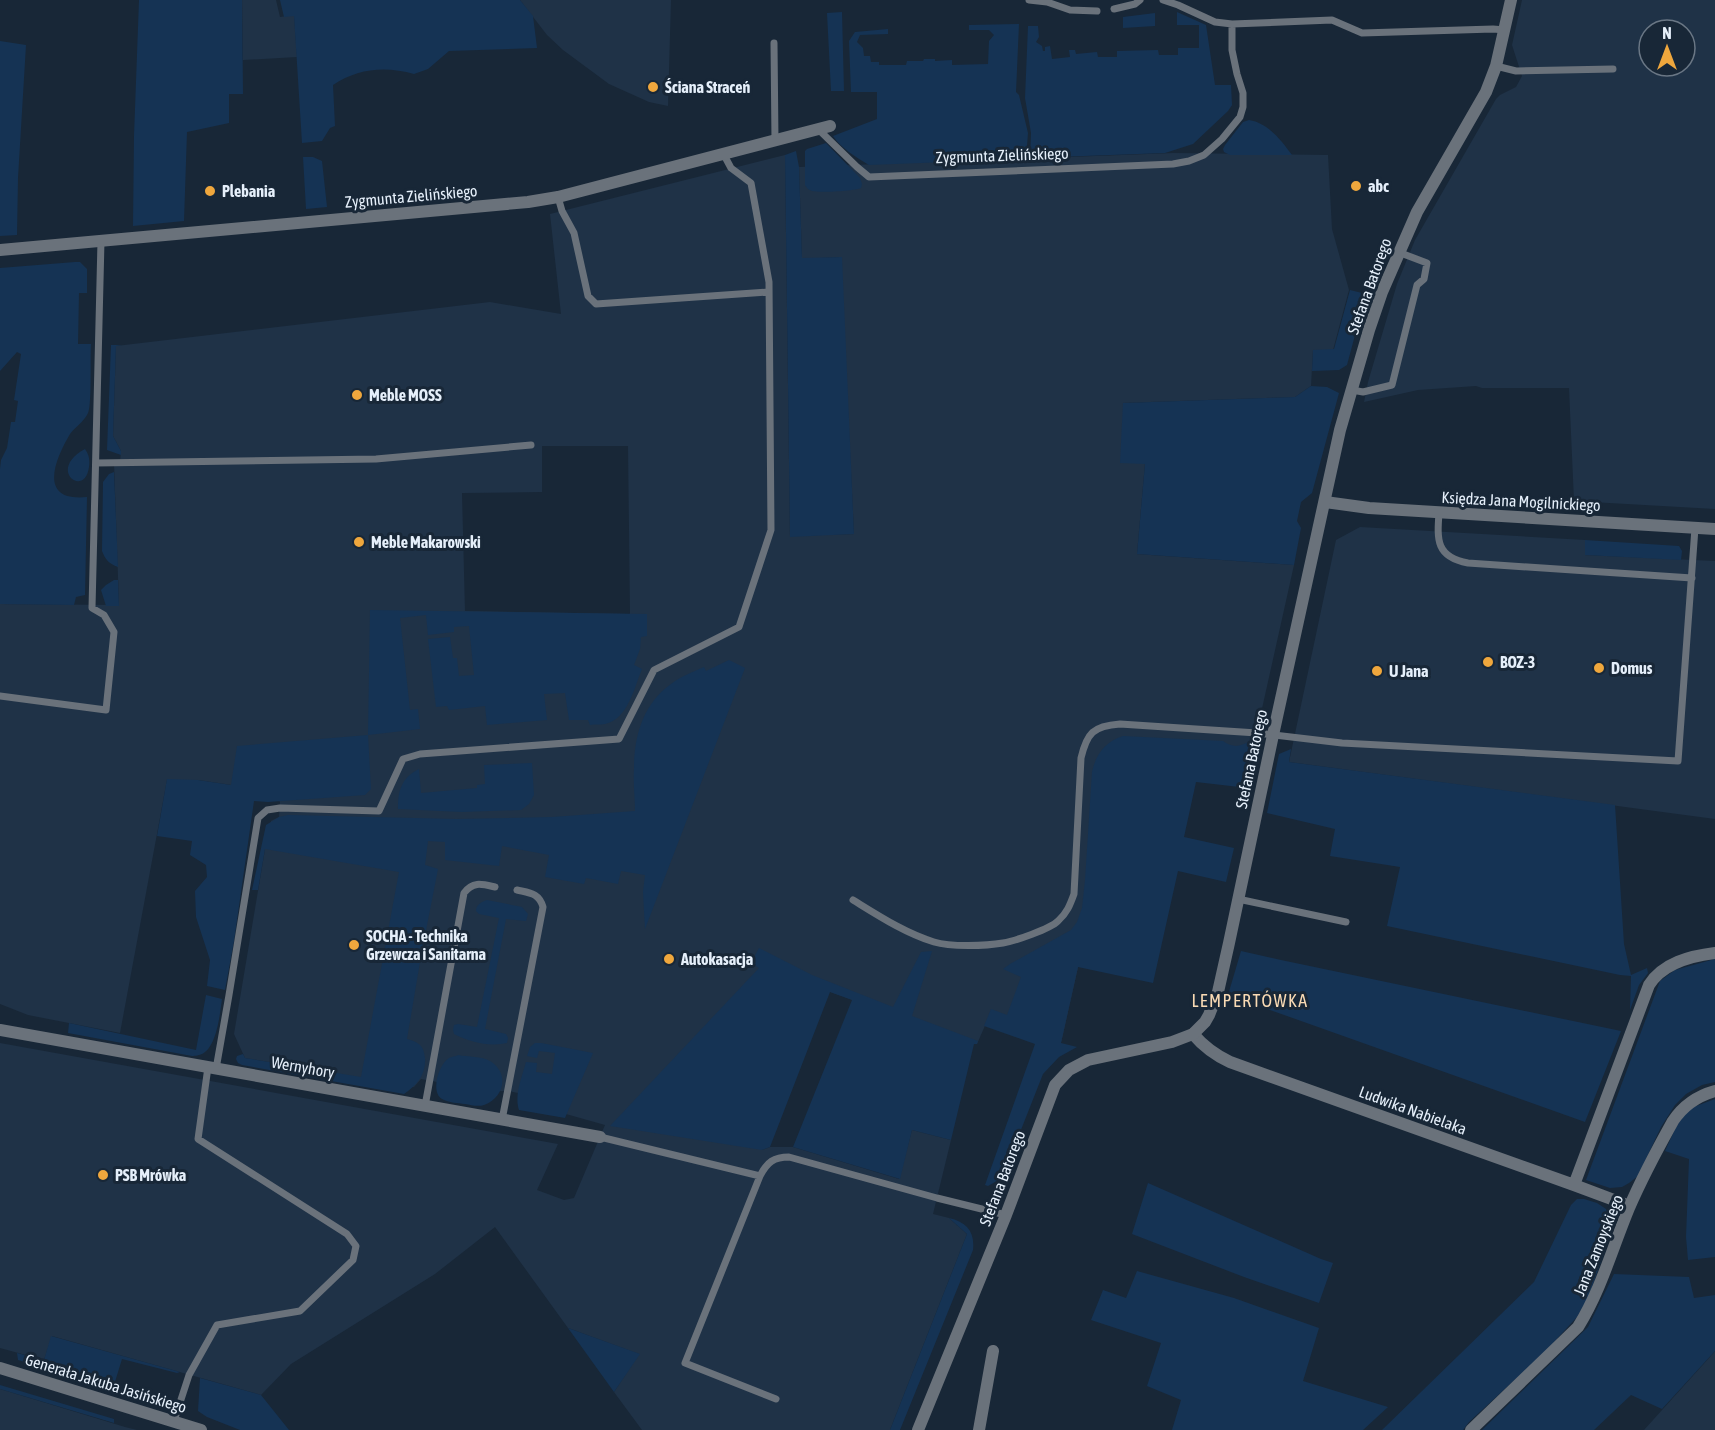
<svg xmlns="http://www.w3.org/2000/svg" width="1715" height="1430" font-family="'Asap Condensed',sans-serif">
	<rect width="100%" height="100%" fill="#182737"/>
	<path fill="#1f3247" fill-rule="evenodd" d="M242,0H276L280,17L294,15L297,57L243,60Z
		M520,0H671L668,106L649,102L609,84L563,50L547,35Z
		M1522,0H1715V509L1574,501L1569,388H1482L1476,386L1418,390L1364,402L1368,382L1397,284L1415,240L1496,99L1500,95L1516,87L1522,76L1512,45ZM1649,30H1685V66H1649Z
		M1174,153L1328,155L1332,229L1349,290L1333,350L1313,351L1311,386L1295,397L1123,403L1145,464L1137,554L1294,565L1253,749L1129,741L1061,1043L987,1021L977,1044L760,967L762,1150L770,1147H793L899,1179L912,1130L951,1140L933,1214L949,1218L967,1234L890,1430H642L614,1392L639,1354L568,1328L495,1227L435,1274L291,1364L261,1395L52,1336L44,1360L0,1348V1043L558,1144L537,1190L564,1200L574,1198L605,1125L566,1114L531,1108L518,1093L508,1091L440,1092L437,1082L421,1079L414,1087L245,1058L234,1034L265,849L271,821L279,817L280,802L275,796L231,785L198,780H167L120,1033L28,1015L0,1004V604L119,605L114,463L120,462L121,451L113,436L116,346L490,302L561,314L550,214L785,155L790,536L854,534L847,390L839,257L802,259L799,167ZM542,446H628L630,614L465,611L462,493L542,492Z
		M1360,527L1585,540V555L1715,561V819L1289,762L1336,540Z
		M1715,1351V1430H1644L1709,1358Z
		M0,1389L125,1427L137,1430H0Z"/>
	<path fill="#153354" d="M139,0H242L243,94H229V123L187,132L184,221L133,226L134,136Z
		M280,0H520L533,16L537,48L449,51L428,69L414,74C386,66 358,68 333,85L335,126L330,128L322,141L302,143L294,16L284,17Z
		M842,12L844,91H831L827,13Z
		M1177,12L1206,25L1215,85H1231L1232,105L1228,111L1193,144L1165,153L1030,158L1031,133L1025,98L1028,26H1038L1039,37L1036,42L1042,46L1043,51H1045V47L1050,46L1052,59L1070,57L1069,50H1075L1076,54L1097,52L1098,57H1117V51L1158,50L1159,55H1178V48H1199V25H1177Z
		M1155,13V26L1123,28V17Z
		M1019,24L1016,92L1019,95L1028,133L1026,159L869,165C856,157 842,149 833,136L877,119V92H851L849,41L855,32L888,29V34L860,35L857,42L863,48L864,56H870L871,62H879V65H906L907,61H923L924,59H935V61L952,60V65L988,64L989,41L994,35L989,30H969V25Z
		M0,41L26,45L18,178L17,235L0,236Z
		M1249,120C1268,123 1281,140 1292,155H1230L1224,152L1223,149L1225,145L1243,122Z
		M826,143L860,178L862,184L861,188C854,191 820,193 812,191C807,189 808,189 805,185V151L807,149Z
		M796,151L799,167L802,258L842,257L854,534L790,537L785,155Z
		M303,157H313L322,161L327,207L306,209Z
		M75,262H80L87,269V293H79L78,344H91C90,357 92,405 88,413C84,422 75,427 70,434C54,461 38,502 87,497L85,595L76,597L74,605L0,604V469L1,460L7,448L11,422H15L18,401L14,400L21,354L17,352L0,371V268Z
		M1350,290L1366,294L1347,365L1339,370L1312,371L1313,350L1334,349Z
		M111,345H122L116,346L113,436L121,451V455L107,450Z
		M1311,386L1327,387L1339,393L1312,493L1301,502L1297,521L1301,528L1294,565L1137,554L1145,464L1120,463L1123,403L1295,397Z
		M85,449C89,455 90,459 89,467C85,499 46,470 85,449Z
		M114,472L118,567C109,564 105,559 102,551L103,482L109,474Z
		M1585,540L1679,546L1682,551L1681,560L1585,555Z
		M114,580H118L119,606H106L101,590L106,585Z
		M370,610L647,614V636L641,637L640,649L634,665L642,669C634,688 628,719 605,724C600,725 595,724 590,725L588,720H569L565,693L544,694L547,720L487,725L485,706L449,710L447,706L436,707L428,639L450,637L453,658H457L459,676L474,675L469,626L454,627V632L428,635L426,615L400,618L410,710L418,709L420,729L368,735L371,789L365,795L268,802L254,801L234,941L225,990L207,986L210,960L196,917L195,891L207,877L206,865L190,855L192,841L157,836L167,779L198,780L231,785L237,746L368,735Z
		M729,660L745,668L645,929L643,892L645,875L621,871L618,884L586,878L584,884L545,877L549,855L502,846L499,866L445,860V842L428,841L425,865L438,869L421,956L407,1039C411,1040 417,1042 420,1045C424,1049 424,1053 425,1058C426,1075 417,1085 404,1094L242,1065L238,1063L236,1059L237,1056L243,1054L245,1058L361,1077L399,872L265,849L258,890H252L266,825L279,817L288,815L456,819L552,817L635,811C635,797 633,783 634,769C634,736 643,704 671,684C681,676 693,672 704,667L706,671Z
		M1123,736L1223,741C1233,748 1240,747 1250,741L1254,745L1248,788L1196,782L1184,837L1234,848L1226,882L1178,871L1153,983L1078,967L1061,1043L1077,1047L1059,1057L1043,1074L1002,1178L988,1186L985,1185L1035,1044L984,1026L991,1009L1007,1015L1021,977L1003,969L1010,964L1071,930L1077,922L1082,908L1085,880L1092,772C1096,754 1105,742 1123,736Z
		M1291,749L1289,762L1615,805L1624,944L1631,975L1647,968L1648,973L1639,985L1630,1010L1631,976L1620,975L1387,926L1400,867L1330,856L1335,829L1267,813L1279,754Z
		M532,763L534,795L529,804L521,810L462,812L398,809C398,791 401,778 419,769L421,793L477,788V785L485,784L484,765Z
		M487,900L522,907L528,914L526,921L506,919L485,1029L506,1034L508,1038L507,1043C489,1047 470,1042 454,1034L453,1030L454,1025L458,1024L477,1027L499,918L479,914L476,911C476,905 481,902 487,900Z
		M759,948L812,975L893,1007L921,952L932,951L912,1016L978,1041L977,1044H974L951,1140L912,1130L900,1179L793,1147L852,1000L830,992L770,1147L762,1150L610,1126L759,968L751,963Z
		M1241,951L1281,960L1621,1031L1585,1122L1228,995Z
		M1715,959V1082L1702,1085L1686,1094L1675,1105L1661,1127L1638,1176L1629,1183L1622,1187L1610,1188L1586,1180L1660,981L1675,970Z
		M206,995L222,999C220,1013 217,1047 202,1054C200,1055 195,1056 192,1056L68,1033L69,1023L196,1050Z
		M535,1043H541L593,1053L565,1118L519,1110C514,1095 522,1077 526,1062L537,1063L536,1072L552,1074L555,1053L539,1051L537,1058L527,1056L530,1047Z
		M458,1055C468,1057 482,1056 490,1061C510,1073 504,1098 484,1105C478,1107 471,1105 465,1104C458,1103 449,1103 442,1099C430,1092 439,1064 449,1058C450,1057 457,1056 458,1055Z
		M1715,1099V1257L1688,1260L1686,1237L1689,1159L1665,1151L1682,1114L1691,1108Z
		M1148,1183L1321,1259L1333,1263L1319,1303L1244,1277L1132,1234Z
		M1577,1199H1584L1597,1203L1606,1209L1612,1220L1611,1234L1587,1301L1577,1317L1543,1354L1469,1422L1463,1430H1382L1534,1282L1571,1205Z
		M949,1218C967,1222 975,1232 973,1250L900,1430H890L967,1234Z
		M1137,1271L1234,1298L1319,1328L1303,1381L1388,1407L1363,1430H1172L1181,1400L1147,1386L1161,1343L1091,1320L1103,1290L1126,1298Z
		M1614,1274L1689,1277L1694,1298L1715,1295V1351L1662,1409L1631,1395L1594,1430H1482L1588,1327Z
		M568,1328L640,1354L614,1392Z
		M51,1336L180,1372L177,1373L122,1359L114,1385L153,1397L150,1400L18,1360L17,1353L44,1360Z
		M200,1378L261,1395L289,1430H240L207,1417L198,1411Z
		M0,1385L114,1419V1423L0,1389Z"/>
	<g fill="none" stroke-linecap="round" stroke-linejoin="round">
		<path stroke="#6a727b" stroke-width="7" d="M1029,0L1047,2L1070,10L1097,11
			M1163,0L1178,5L1215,22L1232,24L1332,20L1362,33L1493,29L1505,30
			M1114,9L1135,4L1140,0
			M774,43L775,141
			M1496,66L1516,71L1613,69
			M818,129L857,167L869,177L1173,164L1189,161L1204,155L1222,139L1240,117L1243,107V93L1237,74L1232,50V24
			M558,197L562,211L574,233L588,296L596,304L769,292
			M1352,390L1363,392L1392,385L1417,285L1424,279L1427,263L1398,252
			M96,463L376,459L531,445
			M1439,513C1437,540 1436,557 1468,563L1692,578
			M0,696L106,710L114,632L104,615L92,608L101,241
			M1238,899L1346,922
			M853,900C879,916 905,933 934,942C950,947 986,946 1003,943C1015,941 1050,929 1058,921C1067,913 1070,905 1074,894L1081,758C1087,733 1093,726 1120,724L1257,733L1342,743L1678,761L1695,528
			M216,1069L229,995L258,818L267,810L280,808L379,811L403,759L420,754L619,739L654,670L739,627L771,530L769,282L751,183L731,168L724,155
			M425,1106L464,893C473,881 482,884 495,887
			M502,1120L543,907C539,893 530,893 517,890
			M600,1137L760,1176C767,1162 774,1157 789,1157L937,1198L1006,1215
			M760,1176L685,1363L776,1399
			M174,1421L189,1375L217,1325L300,1311L353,1260L356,1246L347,1234L198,1139L208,1067"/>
		<path stroke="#6a727b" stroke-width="12" d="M0,250L528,202L558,197L830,126
			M1325,502L1369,508L1715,529
			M0,1030L600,1137
			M1193,1034C1204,1047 1215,1055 1230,1062L1574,1185L1630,1206
			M1574,1185L1649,985C1663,963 1690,956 1715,953
			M979,1430L993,1351
			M1471,1430L1578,1327C1601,1290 1612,1249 1629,1208C1641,1180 1658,1148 1673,1121C1683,1106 1697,1096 1715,1091"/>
		<path stroke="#6a727b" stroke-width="12" d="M0,1368L201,1430
			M918,1430L1006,1215L1055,1085L1069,1070L1088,1060L1172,1042L1193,1034L1205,1022L1209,1015L1218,992L1229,943L1273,735L1340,430L1369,330L1382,292L1417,212L1486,92L1496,66L1511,0"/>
	</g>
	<g fill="#efa73d" stroke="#182737" stroke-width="2">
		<circle cx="653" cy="87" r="6"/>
		<circle cx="1356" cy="186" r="6"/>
		<circle cx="210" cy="191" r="6"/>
		<circle cx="357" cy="395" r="6"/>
		<circle cx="359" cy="542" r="6"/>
		<circle cx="1488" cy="662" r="6"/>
		<circle cx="1599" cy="668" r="6"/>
		<circle cx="1377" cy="671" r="6"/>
		<circle cx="354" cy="945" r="6"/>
		<circle cx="669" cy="959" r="6"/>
		<circle cx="103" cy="1175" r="6"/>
	</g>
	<g text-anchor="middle" stroke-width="6" stroke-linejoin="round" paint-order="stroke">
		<g font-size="16" font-weight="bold" fill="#e5effa" stroke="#182737" text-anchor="start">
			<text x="665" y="93">Ściana Straceń</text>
			<text x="1368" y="192">abc</text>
			<text x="222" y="197">Plebania</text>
			<text x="369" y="401">Meble MOSS</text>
			<text x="371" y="548">Meble Makarowski</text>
			<text x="1500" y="668">BOZ-3</text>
			<text x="1611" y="674">Domus</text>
			<text x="1389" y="677">U Jana</text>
			<text x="366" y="942">SOCHA - Technika<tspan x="366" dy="18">Grzewcza i Sanitarna</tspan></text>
			<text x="681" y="965">Autokasacja</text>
			<text x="115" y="1181">PSB Mrówka</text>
		</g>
		<g font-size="16" fill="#e5effa" stroke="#182737">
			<text transform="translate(1002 155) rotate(-2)" y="6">Zygmunta Zielińskiego</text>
			<text transform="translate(411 196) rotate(-5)" y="6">Zygmunta Zielińskiego</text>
			<text transform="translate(1369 286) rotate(-70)" y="6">Stefana Batorego</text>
			<text transform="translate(1521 501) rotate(3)" y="6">Księdza Jana Mogilnickiego</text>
			<text transform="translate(1251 759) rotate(-78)" y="6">Stefana Batorego</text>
			<text transform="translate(303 1067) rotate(10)" y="6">Wernyhory</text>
			<text transform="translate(1413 1110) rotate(20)" y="6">Ludwika Nabielaka</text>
			<text transform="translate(1002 1178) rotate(-69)" y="6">Stefana Batorego</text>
			<text transform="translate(1598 1245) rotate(-68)" y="6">Jana Zamoyskiego</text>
			<text transform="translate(106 1383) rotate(17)" y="6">Generała Jakuba Jasińskiego</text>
		</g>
		<g font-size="18" letter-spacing="1.5" fill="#f9dab4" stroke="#182737">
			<text x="1250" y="1007">LEMPERTÓWKA</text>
		</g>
	</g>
	<g transform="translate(1667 48)"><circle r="28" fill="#182737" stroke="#6a7785" stroke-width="1.5"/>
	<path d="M0-4.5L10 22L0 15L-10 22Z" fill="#efa73d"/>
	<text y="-9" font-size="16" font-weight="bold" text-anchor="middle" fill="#e5effa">N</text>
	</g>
</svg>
